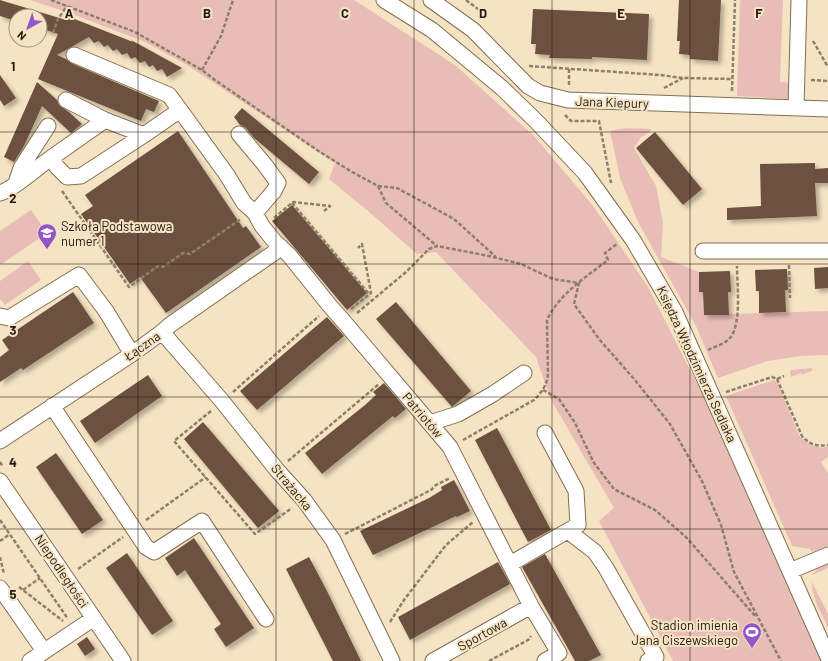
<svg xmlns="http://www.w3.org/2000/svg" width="828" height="661" font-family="Barlow,sans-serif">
	<defs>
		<filter id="shadow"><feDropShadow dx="3.5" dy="3.5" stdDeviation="2" flood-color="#0004"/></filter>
	</defs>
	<rect width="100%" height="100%" fill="#f5e3c3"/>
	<path fill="#e9bdb7" d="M30,0H354L455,65L534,136L594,207L648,287L714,417L822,661H673L599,521L614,508L550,398L536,357L436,252L417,254L368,211L329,179L335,163L187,65L145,42L72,14Z
		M740,0H783L780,82L794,83L791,97L789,99L737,96Z
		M627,128L651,129L650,132L641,137L634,148L656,186L663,223L661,257L699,272V292H703L704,315L828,311V355L800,356L768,361L718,378L696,326L638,222L620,178L610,131Z
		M31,210L47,233L0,265V231Z
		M28,261L41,280L5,305L0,299V281Z
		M811,368L813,370L802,375L801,373L791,377L790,371L792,370Z
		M774,380L778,384L799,435C807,444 816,449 828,447V457L821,462L828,473V546L812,552L810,549L792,546L726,396Z
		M828,562V568L812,575L819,567Z
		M812,582L828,614V628C822,614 811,597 812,582Z"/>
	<path fill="#6d513f" filter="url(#shadow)" d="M0,0L66,20L72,18L133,42L131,40L182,68L167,77L162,69L157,71L153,65L149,67L145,61L140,63L135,57L131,59L127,53L122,55L117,49L113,51L108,45L104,47L99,41L94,43L89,37L57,55L66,59L71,63L159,101L154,112L146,109L141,121L38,79L58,34L40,28V16H16V21L0,16Z
		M679,0H721L718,61L690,59V55L679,54L680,41H677Z
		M533,9L649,14L647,60L592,57V59L549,58L550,55L535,54L536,44H531Z
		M0,75L16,98L4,106L0,100Z
		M37,82L57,100L59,105L69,112L82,124L71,133L42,106L24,146L14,162L4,157Z
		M242,108L319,172L309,184L254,138L246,128L240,125L234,117Z
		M178,131L243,228L246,226L261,247L166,313L140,277L130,284L81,214L93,206L85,195Z
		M655,132L702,189L683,205L636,148Z
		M815,163V169L828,168V183H815L817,216L727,220V208L761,206L760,164Z
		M292,205L367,293L347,310L272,221Z
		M828,267V288L815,289L814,268Z
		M787,269L788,290H785L786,312L759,313V291H756L755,270Z
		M730,271L731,292H728L729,315H704L703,292H699V272Z
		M73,292L94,323L23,370L21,368L0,382V357L9,350L2,340Z
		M396,302L471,391L452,407L376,319Z
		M327,317L344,336L257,410L240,391Z
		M148,375L162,396L95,443L80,421Z
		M384,383L406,409L395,418L393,416L322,474L305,453L365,405L376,395L373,392Z
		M203,422L279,511L258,528L184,439Z
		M497,428L551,530L528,542L475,440Z
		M56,453L103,520L82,534L36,467Z
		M454,480L470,511L457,517L456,516L373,555L360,531L429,498L442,490L441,487Z
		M194,538L254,628L226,647L214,629L221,624L185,570L177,576L165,558Z
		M127,553L173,621L152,635L106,568Z
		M545,554L601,655L589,661H575L522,567Z
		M309,557L327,591L361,661H333L286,569Z
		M498,562L510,584L410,640L398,617Z
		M87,637L95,649L85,656L77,644Z"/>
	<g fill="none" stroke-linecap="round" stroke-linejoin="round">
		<g stroke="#7f6f52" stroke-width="17">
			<path id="minor" d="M384,0L432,30L502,88L537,122L585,173L633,240L675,312L828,657
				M431,0L473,30L528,86L540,93L568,100L828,109
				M74,55L169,95L180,110L144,135L105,120L51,158L57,167L67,177L81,176L144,135
				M66,100L105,120
				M796,107L799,0
				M180,110L227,175L244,203L255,213
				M239,134L265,165L278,183L274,191L255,213L262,226L275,242L289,255L330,306L345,323L450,447L531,606L559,653L545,661
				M16,183L21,168L48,126
				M0,193C12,190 39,166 51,158
				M703,251H828
				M0,316L9,318L79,275L106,311L132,354
				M162,332L222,401L277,470L304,500L333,540L392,661
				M52,406L146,547L154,552L202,521L266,619
				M430,423L458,414L493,394L524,373
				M0,441L132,354L162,332L170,325L275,252L281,247
				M0,481L123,661
				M568,531L595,552L606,568L656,657L648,661
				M510,564L578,525L576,491L545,433
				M790,571L828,555
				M0,588L44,651
				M30,661L94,618
				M433,661L531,606"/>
		</g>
		<path stroke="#8c806a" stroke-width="2.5" stroke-dasharray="4 2" stroke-linecap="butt" d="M51,0L135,32L202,70L215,80L317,150L352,172L378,186L397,188L454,219L496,257
			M466,0L486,15L483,19
			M53,33L58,19L67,6
			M813,41L828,67
			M529,66L660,75L683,78L732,79
			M202,70L221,36L233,0
			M811,80L828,81
			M569,85V69
			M664,88L683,78
			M732,91L735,0
			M565,115L571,121H599L611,183
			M378,186L386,203L437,246
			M62,191L129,287L158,266L163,267L183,253L190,254L241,219
			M292,203L369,294
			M274,218L293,202L330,206L323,212
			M789,265L790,298
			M351,309L371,293L362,244L358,248
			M357,313L406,272L429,249L437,246L489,256L521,264L553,279L579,283L574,304L599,339L635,380L670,424L702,481L721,525L734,572L781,661
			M708,350C714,347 725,344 730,338C742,323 737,285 737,266
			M777,379L802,436C809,444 817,447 828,445
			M543,390L559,399L575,423L594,463L614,489L655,510L686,537L756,617
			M233,392L319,316
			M726,392L772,377L777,379L784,376
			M211,411L174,441L255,534L292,508
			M463,440L534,400C542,392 547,385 548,374L547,320C559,294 586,277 608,260L605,253L617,244
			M288,461L379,384
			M0,462L3,467
			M0,520L68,619
			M146,520L206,477
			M345,534L431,490L436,485L450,478
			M0,541L10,534
			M0,557L4,574
			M78,569L123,537
			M19,587L63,621
			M23,590L40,578
			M390,622L404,600L446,545L473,522
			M489,661L528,640L531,636"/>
		<use href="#minor" stroke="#fff" stroke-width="15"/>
	</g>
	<path fill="none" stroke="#221c10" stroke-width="1" stroke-opacity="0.55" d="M138,0V661M276,0V661M414,0V661M552,0V661M690,0V661M0,132H828M0,264H828M0,397H828M0,529H828"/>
	<defs>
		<g id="school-pin" transform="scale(1)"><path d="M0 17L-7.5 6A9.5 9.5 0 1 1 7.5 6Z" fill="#9454ca" stroke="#f5e3c3"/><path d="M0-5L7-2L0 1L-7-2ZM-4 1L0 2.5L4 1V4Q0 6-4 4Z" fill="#fff"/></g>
		<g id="stadium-pin" transform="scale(1)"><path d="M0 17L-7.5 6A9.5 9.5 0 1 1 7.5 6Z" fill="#9454ca" stroke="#f5e3c3"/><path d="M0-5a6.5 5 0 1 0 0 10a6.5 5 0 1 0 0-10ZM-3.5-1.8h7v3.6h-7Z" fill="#fff"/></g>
	</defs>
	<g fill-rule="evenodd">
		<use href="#school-pin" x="47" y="233"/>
		<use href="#stadium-pin" x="752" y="632"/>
	</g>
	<g text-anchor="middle" stroke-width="4" stroke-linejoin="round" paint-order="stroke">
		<g font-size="13" fill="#221c10" stroke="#f5e3c3">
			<text transform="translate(612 102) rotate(2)" y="5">Jana Kiepury</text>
			<text transform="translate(142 346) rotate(-35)" y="5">Łączna</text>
			<text transform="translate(697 364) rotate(65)" y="5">Księdza Włodzimierza Sedlaka</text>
			<text transform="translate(423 415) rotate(50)" y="5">Patriotów</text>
			<text transform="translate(292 487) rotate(50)" y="5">Strażacka</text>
			<text transform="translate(62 571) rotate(56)" y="5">Niepodległości</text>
			<text transform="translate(482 634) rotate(-29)" y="5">Sportowa</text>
		</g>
		<g font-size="13" fill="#221c10" stroke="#f5e3c3" text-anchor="start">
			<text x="61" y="231">Szkoła Podstawowa<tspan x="61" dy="15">numer 1</tspan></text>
			<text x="738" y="630" text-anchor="end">Stadion imienia<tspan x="738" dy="15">Jana Ciszewskiego</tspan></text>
		</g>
	</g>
	<g font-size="13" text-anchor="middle" font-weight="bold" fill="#221c10" stroke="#f5e3c3" stroke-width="4" stroke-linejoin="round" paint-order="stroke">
		<text x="69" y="18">A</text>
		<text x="207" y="18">B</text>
		<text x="345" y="18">C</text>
		<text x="483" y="18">D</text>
		<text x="621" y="18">E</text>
		<text x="759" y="18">F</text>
		<text x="13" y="71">1</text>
		<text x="13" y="203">2</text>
		<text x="13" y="335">3</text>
		<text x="13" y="467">4</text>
		<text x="13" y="599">5</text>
	</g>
	<g transform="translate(28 28) rotate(220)"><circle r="19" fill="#f5e3c3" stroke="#a1937b"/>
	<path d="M0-3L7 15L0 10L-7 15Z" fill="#9454ca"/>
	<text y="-6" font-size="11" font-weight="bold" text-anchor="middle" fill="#221c10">N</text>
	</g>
</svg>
